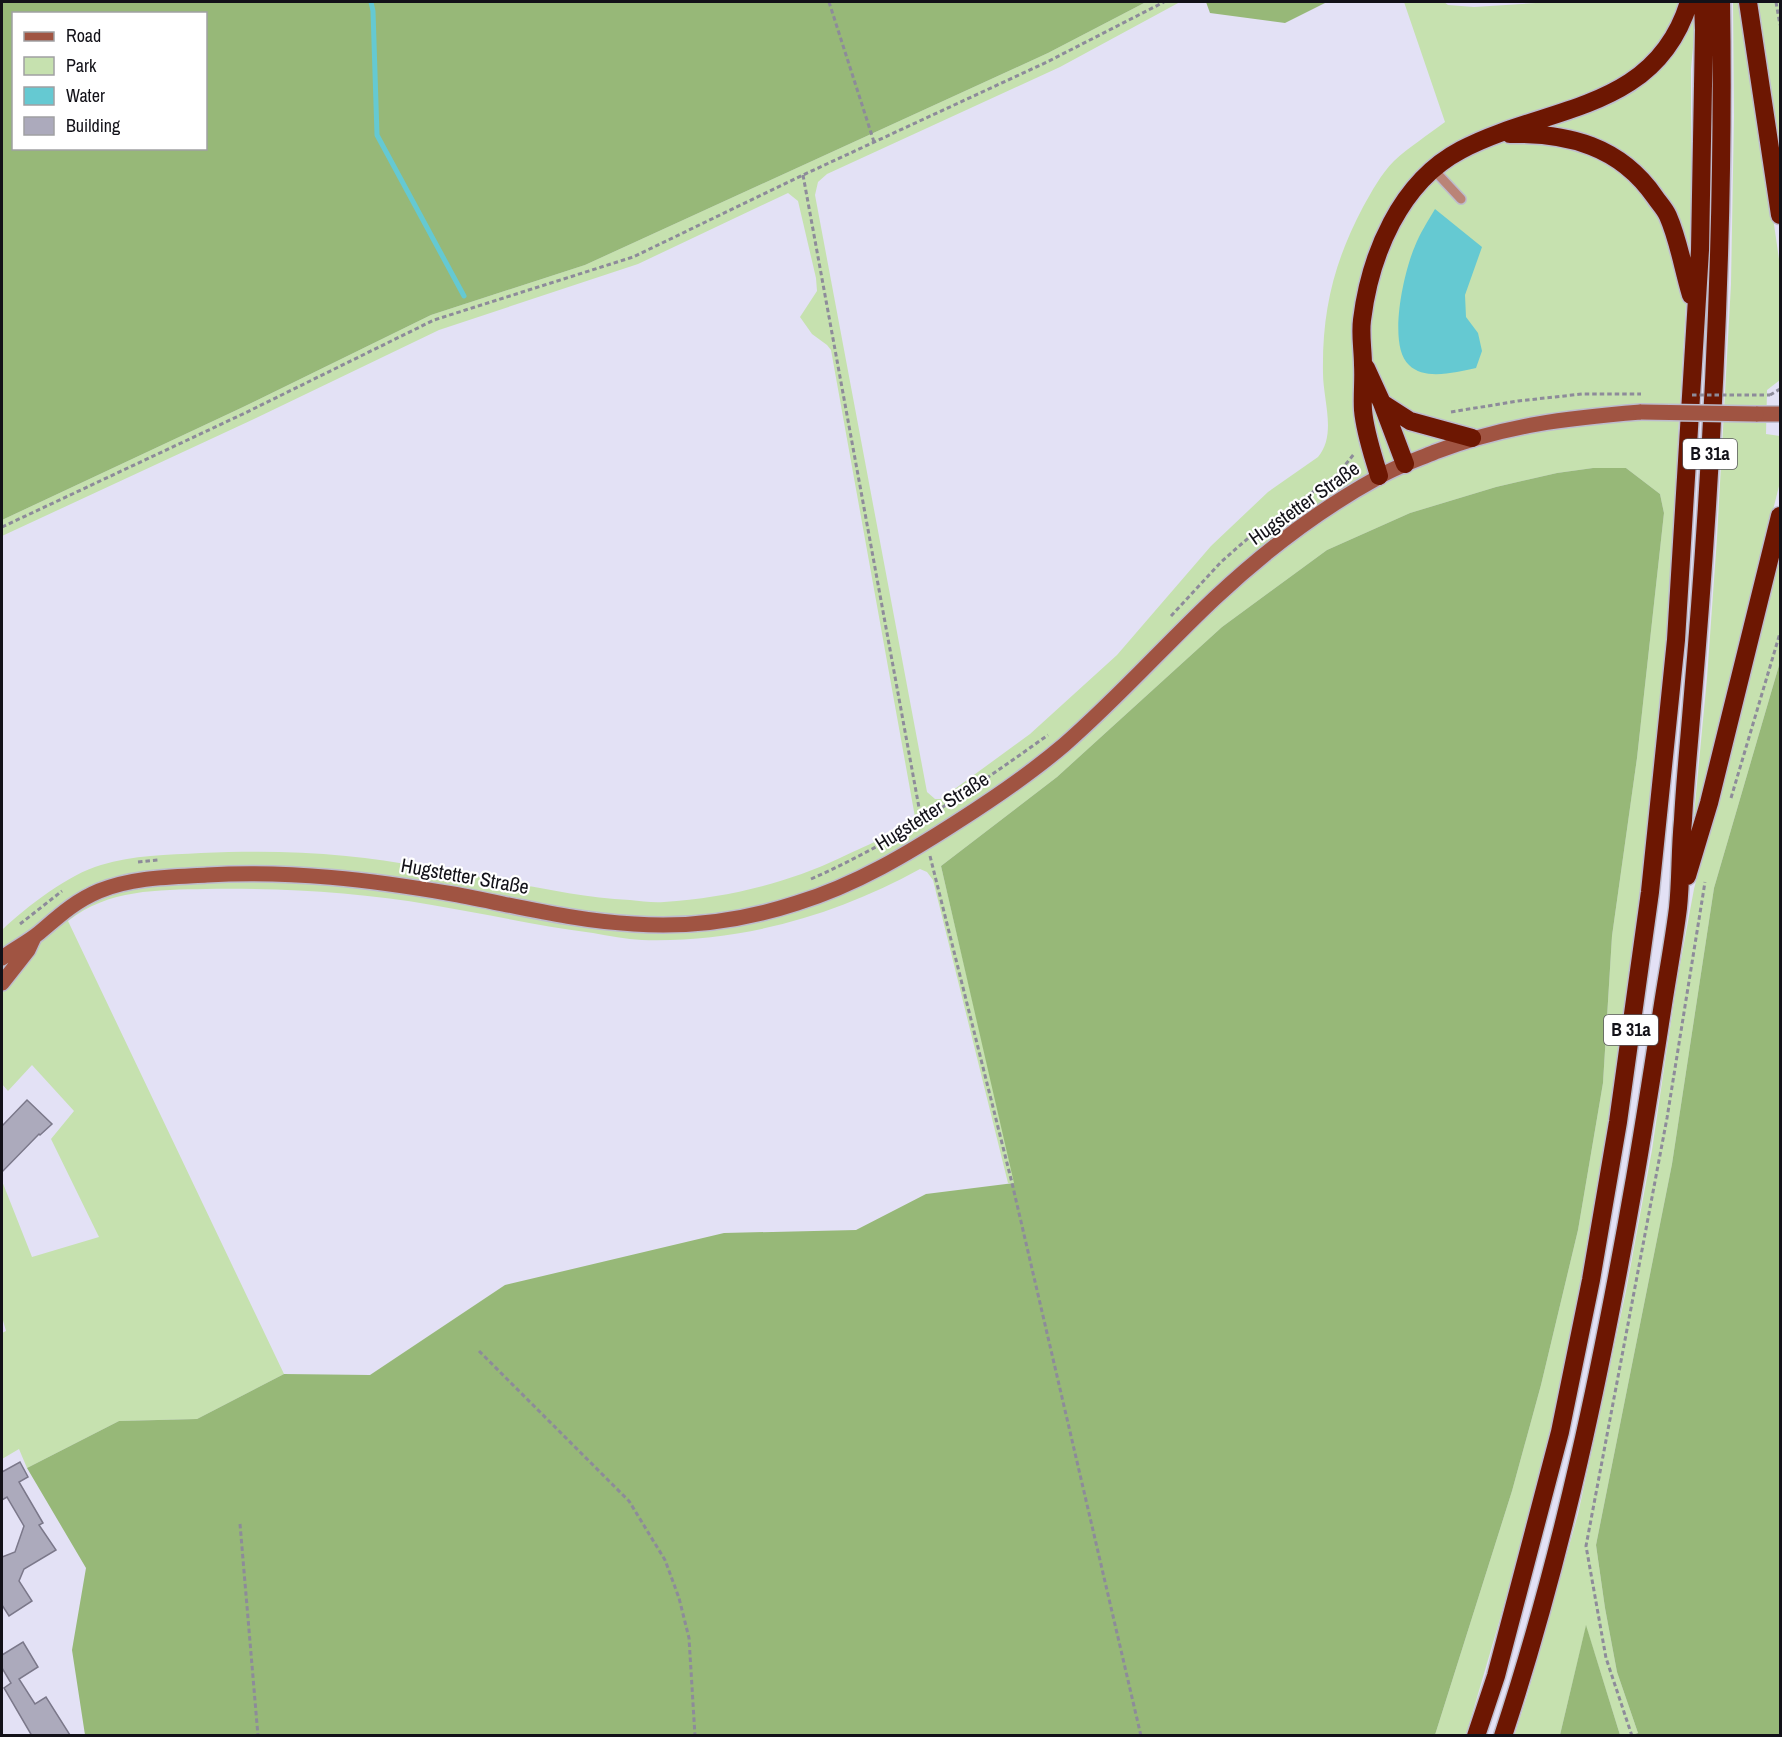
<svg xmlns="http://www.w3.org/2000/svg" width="1782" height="1737" font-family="'Archivo Narrow',sans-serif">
	<rect width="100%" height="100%" fill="#e3e1f5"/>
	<path fill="#c6e1af" d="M1146,2H1180L1060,67L827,174L818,182L815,195L927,792L935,799H941L1030,734L1117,655L1211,546L1268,492L1318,457C1337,435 1323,400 1323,373C1322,310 1334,262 1363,207C1372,191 1381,174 1394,161C1409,147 1428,135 1445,122L1404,2H1444L1448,5L1474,7L1552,2H1681L1680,8L1694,18L1695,26L1691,69V222L1678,436L1676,548L1659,731L1634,964L1606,1158L1568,1357L1524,1537L1466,1735H1435L1512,1491L1541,1385L1578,1230L1603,1083L1612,936L1637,758L1664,513L1660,494L1626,468H1593L1557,473L1496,487L1410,513L1327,550L1222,627L1057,777L941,866L1015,1183H1008L933,880L927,872L920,869C835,916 739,943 642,940C626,939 609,936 593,933C539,926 486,914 432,905C357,892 282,888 206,889C158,890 108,889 68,921L284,1374L197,1419L119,1421L27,1468L19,1449L2,1459V1333L6,1331L2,1317V1181L32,1257L99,1237L51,1139L74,1111L32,1065L8,1091L2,1084V930C26,907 69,874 101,865C133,855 168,855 201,853C250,851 297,851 346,856C396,861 447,871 497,880C542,888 585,898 630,900C641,901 653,903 664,902C725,898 785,884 840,858C858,849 904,831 915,817L831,350L827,345L812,334L800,317L817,291L816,278L798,201L788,193L638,264L439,330L254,419L2,536V520L241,408L431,315L585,265L1048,53Z
		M1733,2H1742L1780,266V380L1767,390L1766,434L1780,436V482L1697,815H1694L1707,678L1717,538L1731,284L1734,116Z
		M1757,2H1780V164Z
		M1780,546V662L1714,888L1672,1164L1596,1545L1605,1608L1617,1672L1638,1733L1632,1735H1620L1586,1626L1560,1735L1514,1736L1527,1696L1578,1514L1626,1291L1652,1150L1677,981L1694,889Z"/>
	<path fill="#97b878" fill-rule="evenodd" d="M2,2H1146L1048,53L585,265L431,315L241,408L2,520ZM14,14H206V148H14Z
		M1206,2H1327L1285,23L1210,13Z
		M1593,468H1626L1660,494L1664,513L1637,758L1612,936L1603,1083L1578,1230L1541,1385L1512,1491L1435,1735H85L72,1650L86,1568L27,1468L119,1421L197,1419L284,1374L370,1375L505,1285L724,1233L856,1230L926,1194L1014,1183L941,866L1057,777L1222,627L1327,550L1410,513L1496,487L1557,473Z
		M1780,662V1735H1632L1638,1733L1617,1672L1605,1608L1596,1545L1672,1164L1714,888Z
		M1586,1625L1620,1735H1560Z"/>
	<path fill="#65c9d2" d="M1435,209L1482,247L1465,295L1466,317L1478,333L1482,351L1476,368C1456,372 1425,381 1409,365C1387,345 1404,271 1415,246C1420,233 1428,221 1435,209Z"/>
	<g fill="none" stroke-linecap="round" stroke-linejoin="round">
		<path stroke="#65c9d2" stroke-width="5" d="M371,2L373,11L377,135L464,296"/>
	</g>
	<path fill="#acaabc" stroke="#7b788a" stroke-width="1.5" d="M27,1100L52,1124L40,1135L39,1134L2,1172V1126Z
		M20,1462L28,1477L19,1482L43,1523L39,1525L56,1550L24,1569L19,1581L32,1601L9,1616L2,1605V1557L15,1552L24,1526L7,1497L2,1500V1472Z
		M23,1642L38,1667L19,1679L35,1704L46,1697L70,1735L32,1736L4,1688L11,1683L2,1668V1655Z"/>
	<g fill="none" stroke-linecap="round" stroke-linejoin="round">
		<g stroke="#bdbccd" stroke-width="12">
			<path id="lane" d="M1433,169L1461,199"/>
		</g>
		<g stroke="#bdbccd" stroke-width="18">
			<path id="secondary" d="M1756,414H1780
				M2,958C14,949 28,942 39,933C59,916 75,901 99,891C133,877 171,877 207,875C290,870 372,880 453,894C513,905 573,921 634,924C689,928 745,920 797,903C856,885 909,853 960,820C996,797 1031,773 1064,745C1117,699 1164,646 1215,598C1263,553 1319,510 1377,478C1395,467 1416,460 1435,452C1506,425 1567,418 1641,412
				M2,983L28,950L34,937"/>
		</g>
		<g stroke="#bdbccd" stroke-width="21">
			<path id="highway" d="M1748,2L1780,215
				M1510,134C1568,133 1620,146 1655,197C1659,203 1665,209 1668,216C1679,241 1683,269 1691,295
				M1366,368L1382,403L1405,464
				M1382,403L1410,421L1472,438
				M1379,476C1373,455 1365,433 1363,410C1362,395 1364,380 1363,365C1363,350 1360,335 1362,320C1370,255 1400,182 1461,150C1546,105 1655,113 1689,2
				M1687,876L1709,803L1780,516
				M1476,1736L1496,1676L1560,1432L1591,1280L1618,1122L1650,892L1676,640L1700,250L1704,30L1703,2
				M1503,1736C1563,1554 1602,1367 1635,1178C1645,1120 1654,1062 1663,1004C1668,972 1674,940 1678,908C1681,879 1680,850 1683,820C1685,782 1689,744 1692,706C1712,472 1725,237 1721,2"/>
		</g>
		<path stroke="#8d8b9a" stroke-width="3" stroke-dasharray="4.5 3" stroke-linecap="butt" d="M829,2L874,142
			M1776,2L1780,25
			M803,175L922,824
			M1770,395L1780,389
			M1451,412L1518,401L1582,394H1641
			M2,527L245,413L434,320L633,257L803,175L1047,62L1164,2
			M1171,616L1221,562L1254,533L1337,475L1354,454
			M1731,798L1780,633
			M930,856L1012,1183L1141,1736
			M138,862L158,860
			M811,879C897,841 971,790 1048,735
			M20,924L62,891
			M479,1351L629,1501L665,1560L679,1598L689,1638L695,1736
			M240,1524L258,1736
			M1632,1736L1606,1658L1586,1546L1667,1118L1705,882"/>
		<use href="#lane" stroke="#ba8477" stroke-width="9"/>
		<use href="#secondary" stroke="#a05442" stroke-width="15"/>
		<use href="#highway" stroke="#6d1702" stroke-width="18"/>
		<g stroke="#bdbccd" stroke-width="18" stroke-linecap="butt">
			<path id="secondary-bridge" d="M1641,412L1756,414"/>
		</g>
		<path stroke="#8d8b9a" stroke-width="3" stroke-dasharray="4.5 3" stroke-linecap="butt" d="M1692,395H1770"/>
		<use href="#secondary-bridge" stroke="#a05442" stroke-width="15"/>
	</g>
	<g text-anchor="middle" stroke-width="4.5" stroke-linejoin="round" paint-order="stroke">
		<g fill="#fff" stroke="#59585d" stroke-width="1.5">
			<rect x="1683" y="439" width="54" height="30" rx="4.5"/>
			<rect x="1604" y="1015" width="54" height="30" rx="4.5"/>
		</g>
		<g font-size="18" font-weight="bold" fill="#121118">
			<text x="1710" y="460">B 31a</text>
			<text x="1631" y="1036">B 31a</text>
		</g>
		<g font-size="20" fill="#121118" stroke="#fff">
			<text transform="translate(1304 503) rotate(-35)" y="7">Hugstetter Straße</text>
			<text transform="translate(932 811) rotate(-32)" y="7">Hugstetter Straße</text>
			<text transform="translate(465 876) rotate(10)" y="7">Hugstetter Straße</text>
		</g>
	</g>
	<rect width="1782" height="1737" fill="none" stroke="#121118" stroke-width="6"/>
	<rect x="12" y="12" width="195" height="138" fill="#ffffff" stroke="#a0a0a3" stroke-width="1.5"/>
	<rect x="24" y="32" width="30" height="9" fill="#a05442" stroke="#a0a0a3" stroke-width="1.5"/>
	<text x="66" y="42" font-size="18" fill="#121118">Road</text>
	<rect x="24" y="57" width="30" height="18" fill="#c6e1af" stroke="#a0a0a3" stroke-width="1.5"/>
	<text x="66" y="72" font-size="18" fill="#121118">Park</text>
	<rect x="24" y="87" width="30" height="18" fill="#65c9d2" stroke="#a0a0a3" stroke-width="1.5"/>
	<text x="66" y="102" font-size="18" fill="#121118">Water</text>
	<rect x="24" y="117" width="30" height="18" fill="#acaabc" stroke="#a0a0a3" stroke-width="1.5"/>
	<text x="66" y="132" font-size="18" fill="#121118">Building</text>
</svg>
